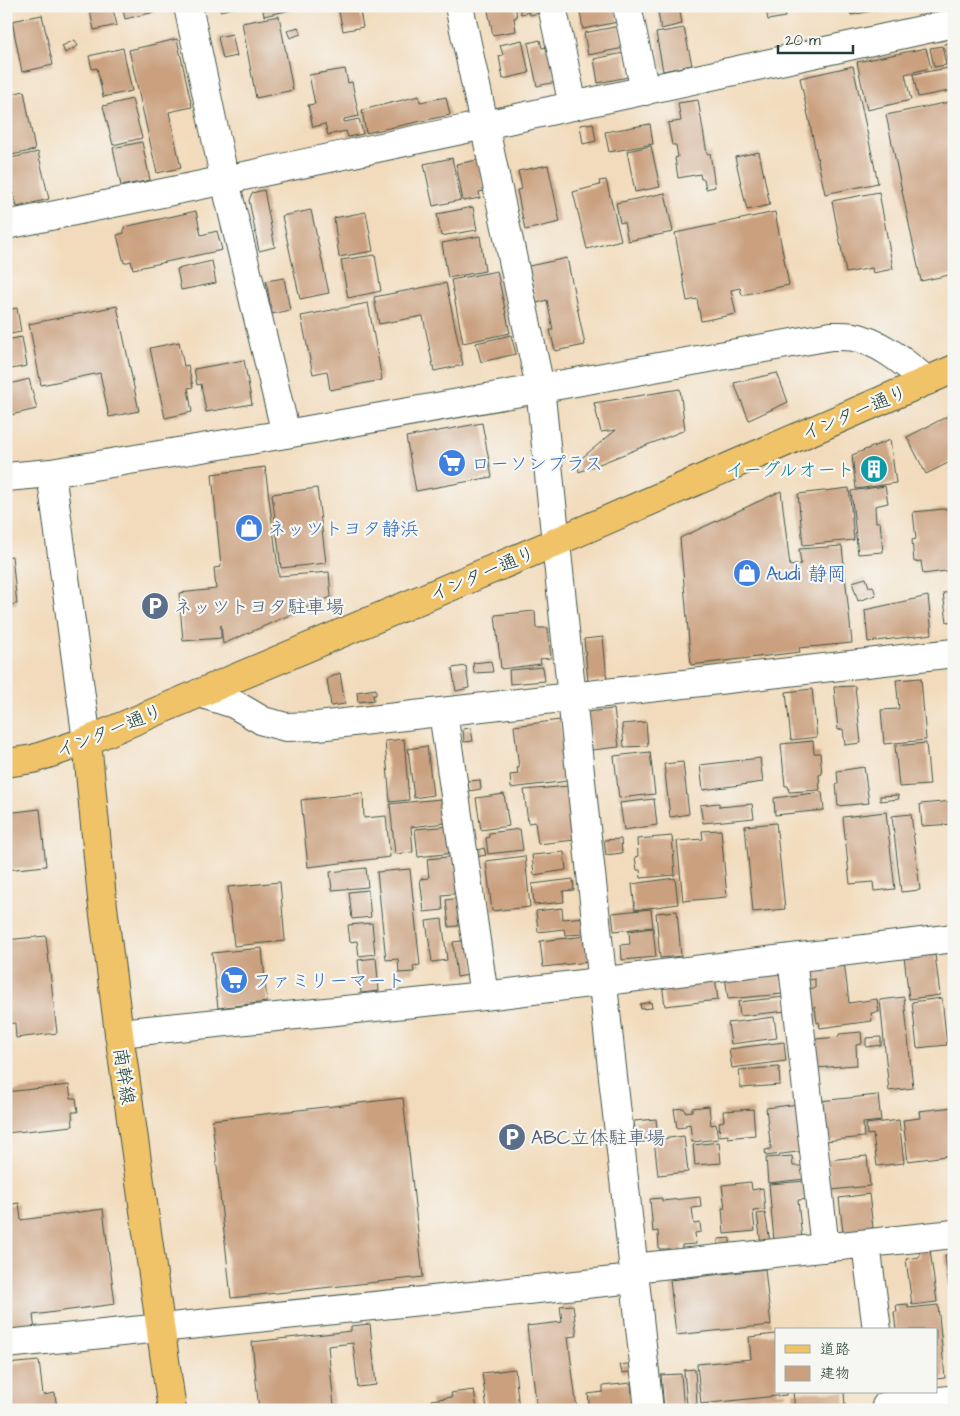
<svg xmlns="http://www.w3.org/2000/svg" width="960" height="1416" font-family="'Architects Daughter','Klee One',sans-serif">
	<rect width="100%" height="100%" fill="#f6f6f2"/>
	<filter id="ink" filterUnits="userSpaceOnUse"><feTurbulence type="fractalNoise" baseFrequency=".02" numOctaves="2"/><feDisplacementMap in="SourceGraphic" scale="10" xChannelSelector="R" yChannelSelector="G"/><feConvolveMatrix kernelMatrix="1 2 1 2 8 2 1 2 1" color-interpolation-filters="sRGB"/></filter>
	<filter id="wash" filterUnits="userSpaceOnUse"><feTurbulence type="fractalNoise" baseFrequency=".0096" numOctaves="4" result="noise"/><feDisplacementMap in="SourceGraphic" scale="20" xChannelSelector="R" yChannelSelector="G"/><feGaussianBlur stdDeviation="1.12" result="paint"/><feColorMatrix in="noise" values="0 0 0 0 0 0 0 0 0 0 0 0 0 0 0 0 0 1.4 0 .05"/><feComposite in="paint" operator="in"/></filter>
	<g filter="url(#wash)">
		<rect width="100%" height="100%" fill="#f2dbbc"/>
		<g id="blocks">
			<path fill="#caa07f" d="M89,6H112L117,25L94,30Z
				M122,6H166L167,9L125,19Z
				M219,6H237V7L220,11Z
				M262,6H303V7L264,16Z
				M339,6H359L363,27L343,31L338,7Z
				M487,6H515L517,17L514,18L516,31L493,35Z
				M519,6H539L541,13L530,15L529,12L521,14Z
				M585,6H615L618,22L583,29L579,7Z
				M657,6H679L682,24L661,29Z
				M765,6H783L785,17L768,20Z
				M849,6H891L892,7L851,15Z
				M902,6H914V7L902,10Z
				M42,15L53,65L22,72L12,21Z
				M279,16L293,90L256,98L242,23Z
				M619,26L624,48L588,55L584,33Z
				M298,27L301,34L290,38L287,31Z
				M684,28L692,65L663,71L656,33Z
				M232,34L237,56L223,59L218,37Z
				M177,39L192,107L169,112L181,168L157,173L129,50Z
				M75,40L78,46L65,53L62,46Z
				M522,40L529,73L503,79L499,56L503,55L500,45Z
				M540,40L542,48L549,47L556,82L537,86L528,43Z
				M954,42V63L948,64L944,44Z
				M942,46L946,65L934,67L930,48Z
				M123,48L132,91L103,97L97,68L92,69L89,56Z
				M926,48L931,68L905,74L911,100L867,110L857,62Z
				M624,53L628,77L598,83L594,59Z
				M853,66L878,183L825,194L800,78Z
				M949,68L954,90L918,97L913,74Z
				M345,69L348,83L352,82L359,116L344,119V122L359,119L363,134L348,137L346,131L328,135L325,124L313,127L308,105L315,104L309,75Z
				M24,91L35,150L12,155L10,147L7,148L6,146V102L13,100L11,94Z
				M419,96L420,102L446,97L450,115L366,133L362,110Z
				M132,99L142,138L113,145L103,106Z
				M698,100L707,154L710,153L715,187L706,189L704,179H701L700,174L678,178L675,158L678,157L676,145H672L668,123L681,121L678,103Z
				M954,101V274L921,281L886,115Z
				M593,123L596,141L583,144L580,125Z
				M650,124L653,144L609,152L605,132Z
				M142,142L150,180L121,186L113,148Z
				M651,146L660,187L635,192L627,151Z
				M38,152L49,199L17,207L6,159Z
				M759,152L770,205L747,210L735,157Z
				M452,158L461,200L433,206L424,164Z
				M478,160L484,191L479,192L480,198L463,201L456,164Z
				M548,165L560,222L525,230L517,190L522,189L518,171Z
				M606,180L621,240L587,249L573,192L600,185L599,181Z
				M264,190L275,247L259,251L249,200L252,193Z
				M879,192L893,269L873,273L872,268L846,273L832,201Z
				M665,193L673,232L628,241L624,222L620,223L616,203Z
				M473,207L477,230L441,236L437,214Z
				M311,210L329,293L300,299L282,216Z
				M196,211L201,235L217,231L222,250L133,269L131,261L124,263L117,235L124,233V227Z
				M366,212L373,251L339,257L334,218Z
				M775,212L789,285L742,295L740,288L731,290L736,314L701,321L697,299L687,301L675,233Z
				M480,236L485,271L448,278L442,243Z
				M375,255L381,291L348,298L341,260Z
				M567,258L585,345L555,351L550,330H553L547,300L537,303L529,266Z
				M212,261L216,283L181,290L177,269Z
				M497,271L510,333L463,343L451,280Z
				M284,278L290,310L272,314L266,281Z
				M446,283L463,365L434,371L423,316L379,324L374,297Z
				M368,303L382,380L330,390L327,371L313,374L301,316Z
				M117,306L139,411L109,417L100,373L41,385L29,324Z
				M17,308L21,332L6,335V310Z
				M511,335L516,354L481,362L476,343Z
				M22,337L27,366L6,370V340Z
				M179,342L184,366L188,365L193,387L188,388L192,412L165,418L150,348Z
				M244,360L252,404L206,412L201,384L197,385L194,369Z
				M777,373L788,402L749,420L734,383Z
				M29,379L37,409L6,416V385Z
				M680,389L685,430L579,472L578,461L616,430L601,432L594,403Z
				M954,413V460L926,474L907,437Z
				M482,423L492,477L416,491L406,437Z
				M890,440L896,483L856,489L852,455Z
				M265,467L279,576L329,572L331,597L223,644L221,625V638L183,641L179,593L216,589L214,568L221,567L212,474Z
				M885,486L888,503L875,506L876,522H880L883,552L858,554L851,491Z
				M317,488L326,563L281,568L272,494Z
				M849,488L854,540L803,545L798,494Z
				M781,491L790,566L801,564L799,549L842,546L852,643L799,648L800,652L691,665L680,538Z
				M954,508V570L923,574L921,561L914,562L912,540L916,539L913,512Z
				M12,556L17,604L6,605V557Z
				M866,578L869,587L873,586L876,595L858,601L852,582Z
				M954,592V621L947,622L943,593Z
				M928,596L932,634L868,642L865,610Z
				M535,611L536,628H548L551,658L540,659L541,664L501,669L495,615Z
				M603,637L607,679L588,682L584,639Z
				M491,661L493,672L474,673L473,663Z
				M466,666L469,688L456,691L452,668Z
				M543,667L545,681L510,684L509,670Z
				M340,673L345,704L331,706L327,679Z
				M921,678L926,740L884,744L881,710L899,709L896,680Z
				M855,686L861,743L845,745L843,729L838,730L834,687Z
				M376,689V695H373L374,700L358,702L357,692Z
				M812,689L817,737L791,740L786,692Z
				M614,709L619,747L592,750L587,712Z
				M560,720L568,781L511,788L510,775L518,774L517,768H519L514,726Z
				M646,722L648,746L624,747L622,724Z
				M471,728L473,741L464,742L463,729Z
				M404,739L409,800L390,802L385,741Z
				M813,741L814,753H820L822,774L819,775L820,790L789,792L788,786H785L781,744Z
				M926,743L930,785L899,787L895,746Z
				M427,746L433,795L414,798L408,749Z
				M650,752L655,794L619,798L614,756Z
				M760,758L763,782L703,790L700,765Z
				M683,762L689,814L670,817L664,764Z
				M864,767L869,803L838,806L836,784H838L837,771Z
				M480,780L481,789L469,791L468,781Z
				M569,786L575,840L538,844L535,822L528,823L524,790Z
				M822,792L824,810L775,815L774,798Z
				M363,793L364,818L386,816L390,857L308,867L301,800Z
				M504,794L509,826L481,830L476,798Z
				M898,795L899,799L880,801V796Z
				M450,798L453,822L411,827L413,852L395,854L390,804Z
				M654,799L657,825L624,830L620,803Z
				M954,801V824L922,826L920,804Z
				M719,803V807L752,804L754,818L703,823L700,805Z
				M40,809L46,866L6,870V813Z
				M886,812L895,889L874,891L873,882L850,884L843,817Z
				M911,814L920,890L901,892L892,816Z
				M776,823L785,909L753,912L745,826Z
				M451,826L453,853L418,857L415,829Z
				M520,829L523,850L488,854L486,838L489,837V833Z
				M721,830L727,897L683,901L677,841L703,839L702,831Z
				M672,836L675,875L641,878L640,870H637L635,857L638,856L637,839Z
				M621,839L622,853L606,855L604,840Z
				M484,848L486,855L476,857L475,851Z
				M564,852L566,870L534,875L532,855Z
				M458,856L462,893L442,895L443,910L424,912L420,879L429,878L427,859Z
				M525,856L530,907L492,911L486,861Z
				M366,868L368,887L332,890L330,872Z
				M410,869L420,965L413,966L414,972L399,973L398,959L386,960L377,872Z
				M675,878L678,904L635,910L632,884Z
				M573,879L574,890L563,891L564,902L534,905L532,884Z
				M280,882L285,941L234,946L228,887Z
				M368,890L371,917L352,919L349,892Z
				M460,898L464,925L449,927L446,900Z
				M562,908L563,919L584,917L585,934L565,935L564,929L538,932L536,911Z
				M651,909L653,927L614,931L612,913Z
				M677,911L681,956L660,958L656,913Z
				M442,919L447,960L432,962L426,921Z
				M372,923L375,954L359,956L357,941L350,942L348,925Z
				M653,928L656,957L622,960L621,945L630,944L629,931Z
				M46,936L57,1033L16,1038L15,1023L6,1024V940Z
				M586,936L589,962L543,967L540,941Z
				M471,940L475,974L457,977L453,942Z
				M262,948L267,1002L218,1008L212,953Z
				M928,953L929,956L935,955L940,995L909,999L904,956Z
				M376,958L379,991L361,993L358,960Z
				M844,961L849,1003L877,999L879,1012L871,1013L872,1021L820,1028L819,1022L817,1023L815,1007L807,1008L805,989L815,988V979L803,981L801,966Z
				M781,970L783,994L728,999L725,975Z
				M715,977L718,1000L665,1006L662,984Z
				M785,997L786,1011L740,1016L738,1002Z
				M904,997L913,1088L889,1091L880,1000Z
				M942,998L947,1045L917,1048L912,1002Z
				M651,1002L652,1008L641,1009L640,1004Z
				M774,1017L777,1038L731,1044L728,1023Z
				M861,1032L862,1044L856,1045L857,1065L815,1068V1039L839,1037V1034Z
				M881,1037V1045L866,1047V1038Z
				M784,1042L786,1061L732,1068L729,1049Z
				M779,1067L780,1085L741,1088L739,1070Z
				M69,1085L71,1098H76L78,1112H72L73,1126L6,1133V1092Z
				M878,1095L881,1121L863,1123L864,1137L825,1141L819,1101Z
				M403,1098L423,1277L231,1298L212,1120Z
				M799,1104L805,1151L766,1156L765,1150L771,1149L766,1108Z
				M709,1106L711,1125L716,1124L718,1139L692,1142L690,1124L685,1125L686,1127L677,1128L674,1109L684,1108L685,1112L692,1111V1108Z
				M954,1107V1155L908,1161L903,1120L920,1118L919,1111Z
				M753,1109L755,1135L728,1138V1135L720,1136L719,1122L724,1121L723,1111Z
				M656,1119L658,1138L636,1140L634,1121Z
				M899,1120L904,1163L877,1166L873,1134L867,1135L866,1124Z
				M684,1136L688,1172L658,1175L654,1140Z
				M719,1142L721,1163L695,1165L693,1145Z
				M792,1156L793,1166H804L805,1179L768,1183L766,1158Z
				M867,1156L870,1186L831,1190L828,1160Z
				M806,1181L808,1199L798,1200L802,1239L774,1241L769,1184Z
				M751,1182L752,1190L763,1188L765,1210L753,1211L755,1231L724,1234L722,1208H725L722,1185Z
				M869,1194L873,1228L843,1232L839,1198Z
				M700,1197L701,1207L692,1208L694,1224L700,1223L701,1232L695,1233L696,1244L682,1245V1252L670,1253V1249H659L658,1231L653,1232L650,1199L662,1198V1201Z
				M19,1203L21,1220L103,1209L115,1304L33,1315L35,1331L6,1335V1205Z
				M765,1213L770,1242L761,1244L757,1214Z
				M730,1238V1247H718V1239Z
				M930,1250L937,1302L912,1305L906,1259L920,1257L919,1251Z
				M954,1254V1318H953L945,1255Z
				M765,1269L771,1325L676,1335L670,1280Z
				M908,1304V1308L938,1305L945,1378L936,1379V1330H896L894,1312H897L896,1305Z
				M573,1305L577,1336L568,1337L577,1410H537L527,1326L562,1322L560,1306Z
				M370,1324L376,1385L358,1387L353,1343L328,1346L334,1406L298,1410H259L252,1342L351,1331V1326Z
				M776,1334V1392H786V1395L701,1404L697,1364L751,1359L749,1337Z
				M39,1361L43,1395L55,1393L57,1410H6V1364Z
				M634,1363L635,1371L622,1373L620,1365Z
				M515,1369L519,1410H487L482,1373Z
				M695,1369L697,1404L687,1405L684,1370Z
				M681,1374L684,1410H664L661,1375Z
				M631,1383L632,1393H636L639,1410H590L588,1394L603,1392V1386Z
				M474,1390L477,1410H432L431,1400L452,1397L451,1393Z
				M793,1392H844L845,1405L838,1406V1410H795Z
				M781,1405L782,1410H759V1407Z"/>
		</g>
	</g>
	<g filter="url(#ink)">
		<use href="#blocks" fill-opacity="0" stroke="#3f5548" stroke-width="1"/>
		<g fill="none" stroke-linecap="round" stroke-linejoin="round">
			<g stroke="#3f5548" stroke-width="30">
				<path id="minor" d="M188,6L225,181L286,434
					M459,6L540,387L572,698L649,1410
					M552,6L573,106
					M627,6L645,91
					M6,225C323,161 638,92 954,23
					M51,473L87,741
					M6,477L51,473L286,434L831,336C841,336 852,335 862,339C887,347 907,365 927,381
					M199,693L234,704L263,721L286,727L318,726L954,653
					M443,712L484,996
					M792,958L825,1248
					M119,1033L484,996L954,938
					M866,1244L877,1330
					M633,1268L954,1234
					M6,1344L634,1279
					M886,1406L950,1400L951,1410"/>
			</g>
			<g stroke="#3f5548" stroke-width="30">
				<path id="major" d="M87,741L102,899L119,1033L172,1410
					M6,763L33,759L87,741L556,542L954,369"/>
			</g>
			<use href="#minor" stroke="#fff" stroke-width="28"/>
			<use href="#major" stroke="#f1c369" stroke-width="28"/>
		</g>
	</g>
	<defs>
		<g id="supermarket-disc" transform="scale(1.4375)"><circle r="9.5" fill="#3f7fe0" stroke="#f6f6f2"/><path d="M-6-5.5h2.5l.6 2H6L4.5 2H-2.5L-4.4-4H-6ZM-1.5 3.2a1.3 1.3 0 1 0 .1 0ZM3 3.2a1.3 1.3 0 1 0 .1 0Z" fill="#fff"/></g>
		<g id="building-disc" transform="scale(1.4375)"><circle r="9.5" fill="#0f9aa8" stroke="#f6f6f2"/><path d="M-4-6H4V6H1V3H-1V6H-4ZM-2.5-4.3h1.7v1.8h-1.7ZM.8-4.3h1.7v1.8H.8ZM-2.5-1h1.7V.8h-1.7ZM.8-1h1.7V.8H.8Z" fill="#fff"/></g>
		<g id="shop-disc" transform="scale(1.4375)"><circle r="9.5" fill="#3f7fe0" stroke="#f6f6f2"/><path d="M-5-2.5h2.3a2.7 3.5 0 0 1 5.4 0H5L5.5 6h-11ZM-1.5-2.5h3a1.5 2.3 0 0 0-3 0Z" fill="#fff"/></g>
		<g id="parking-disc" transform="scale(1.4375)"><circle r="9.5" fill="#5c6f8a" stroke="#f6f6f2"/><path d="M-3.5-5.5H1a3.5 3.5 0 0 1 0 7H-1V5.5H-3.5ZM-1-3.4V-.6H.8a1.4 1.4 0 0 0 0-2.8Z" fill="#fff"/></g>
	</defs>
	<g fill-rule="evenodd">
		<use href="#supermarket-disc" x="452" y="463"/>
		<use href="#building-disc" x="874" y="469"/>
		<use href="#shop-disc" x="249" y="528"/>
		<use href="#shop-disc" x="747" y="573"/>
		<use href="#parking-disc" x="155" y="606"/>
		<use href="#supermarket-disc" x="234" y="980"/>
		<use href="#parking-disc" x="512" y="1137"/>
	</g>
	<g text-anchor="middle" stroke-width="4.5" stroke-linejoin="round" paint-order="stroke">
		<g font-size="19" fill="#1f3d34" stroke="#f6f6f2">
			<text transform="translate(854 412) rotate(-23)" y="7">インター通り</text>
			<text transform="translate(482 573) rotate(-23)" y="7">インター通り</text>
			<text transform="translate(109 730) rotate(-22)" y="7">インター通り</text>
			<text transform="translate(125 1076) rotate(82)" y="7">南幹線</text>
		</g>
		<g font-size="19" fill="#366cbe" stroke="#f6f6f2" text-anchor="start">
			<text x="471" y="470">ローソンプラス</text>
			<text x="268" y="535">ネッツトヨタ静浜</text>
			<text x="766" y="580">Audi 静岡</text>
			<text x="253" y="987">ファミリーマート</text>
		</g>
		<g font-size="19" fill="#0d838f" stroke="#f6f6f2" text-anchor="end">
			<text x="855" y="476">イーグルオート</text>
		</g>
		<g font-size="19" fill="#4e5e75" stroke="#f6f6f2" text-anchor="start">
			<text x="174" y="613">ネッツトヨタ駐車場</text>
			<text x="531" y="1144">ABC立体駐車場</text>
		</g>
	</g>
	<rect width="960" height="1416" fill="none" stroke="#f6f6f2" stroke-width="25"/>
	<rect x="775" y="1328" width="162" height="65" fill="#f6f6f2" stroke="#a0aca6"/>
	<rect x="785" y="1345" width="25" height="8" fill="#f1c369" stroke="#a0aca6"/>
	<text x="820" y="1354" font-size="15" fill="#1f3d34">道路</text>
	<rect x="785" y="1366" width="25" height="15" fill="#caa07f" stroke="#a0aca6"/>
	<text x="820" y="1378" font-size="15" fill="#1f3d34">建物</text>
	<path d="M778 45v8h75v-8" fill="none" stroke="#1f3d34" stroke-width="2.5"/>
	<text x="785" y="45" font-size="15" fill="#1f3d34" stroke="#f6f6f2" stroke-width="4" paint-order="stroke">20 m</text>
</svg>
